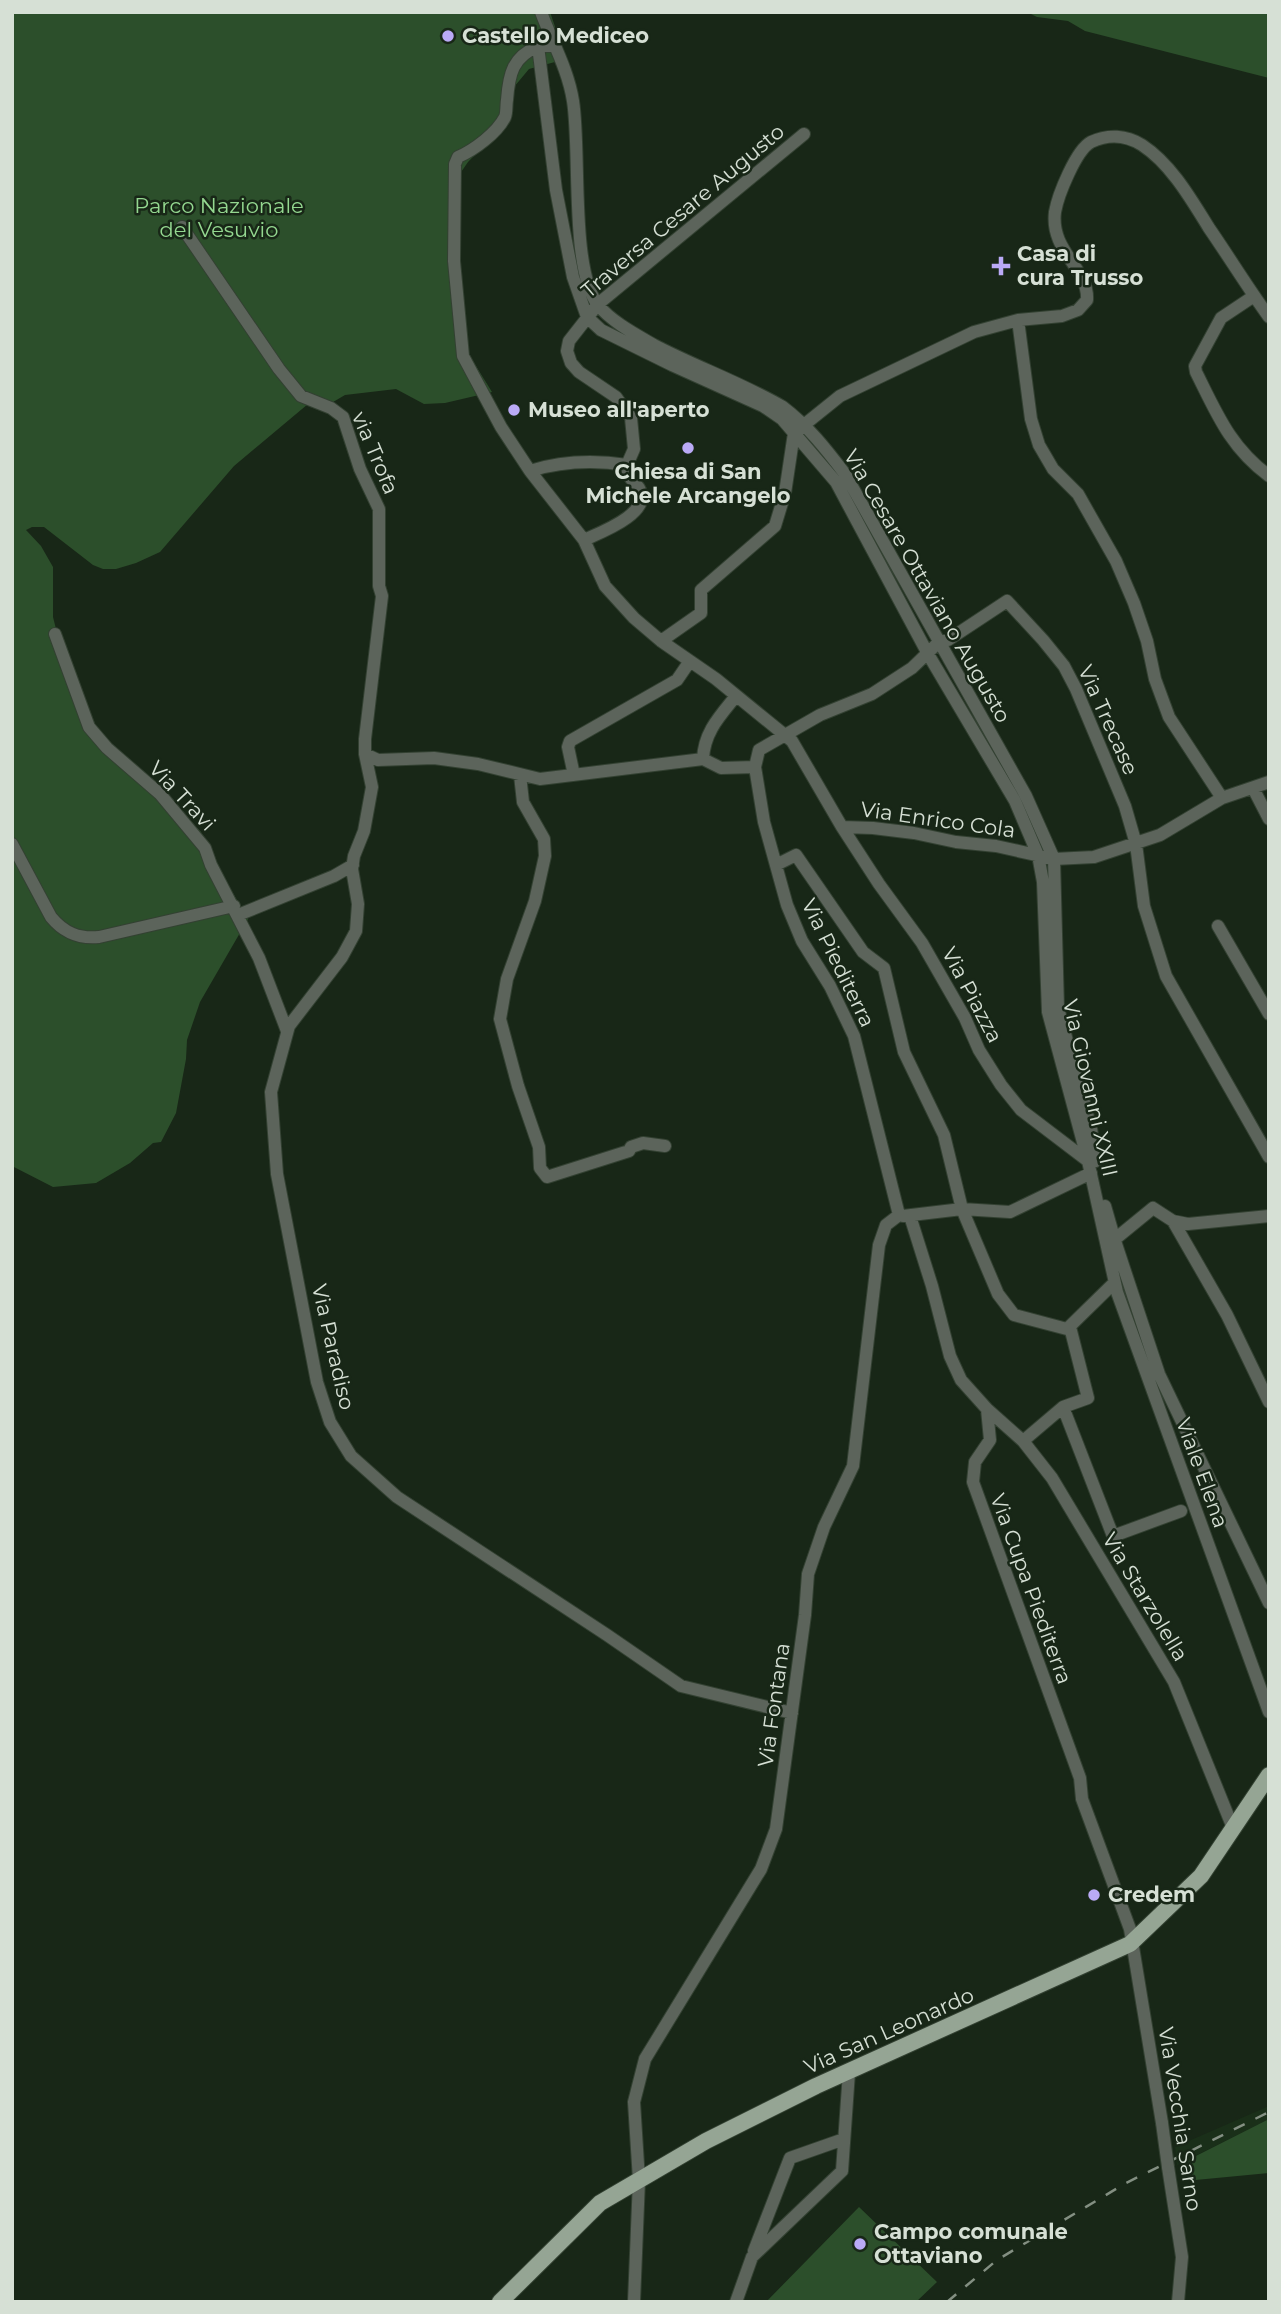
<svg xmlns="http://www.w3.org/2000/svg" width="1281" height="2314" font-family="Montserrat,sans-serif">
	<rect width="100%" height="100%" fill="#182717"/>
	<path fill="#1a2f19" d="M1269,2106V2119L1177,2165L1175,2147Z"/>
	<path fill="#2c4f2b" d="M12,12H550L566,59L529,69L514,87L511,118L468,162L457,178V271L466,350L492,392L445,403L424,404L396,389L345,395L328,405L308,404L234,466L160,552L136,563L116,569H103L93,565L44,527H32L26,530L41,546L53,567V617L65,665L94,736L151,782L201,832L216,864L248,919L200,1002L187,1040L186,1059L176,1113L161,1142L153,1143L130,1163L96,1183L53,1187L12,1166Z
		M1027,12H1269V78L1085,31L1068,21L1037,17Z
		M1269,2119V2173L1185,2181L1184,2162Z
		M859,2207L937,2282L916,2302H766Z"/>
	<g fill="none" stroke-linecap="round" stroke-linejoin="round">
		<g stroke="#334132" stroke-width="14">
			<path id="minor" d="M541,12C552,42 568,69 573,101C581,151 570,269 598,305C612,322 635,334 654,345C696,367 742,383 783,407C808,426 826,449 845,474L1026,796L1054,859L1058,1008L1091,1128L1096,1161
				M538,46C513,57 509,73 507,100C506,105 507,112 505,117C497,133 474,150 458,157L455,164L454,261L463,356L501,427L530,471L584,540L605,586L634,618L661,641L716,679L792,741L842,827L873,828L914,833L956,842L996,846L1054,859L1094,857L1160,835L1222,798L1269,782
				M554,46H538L556,190L573,277L587,317L601,330L672,365L763,406L782,419L836,482L928,654L1015,801L1038,855L1043,882L1048,1012L1088,1161L1117,1292L1269,1712
				M182,227L279,369L301,396L331,408L343,417L360,469L379,509V586L382,596L365,739V754L372,787L364,831L354,856L352,869L358,904L356,931L342,957L289,1026L271,1092L277,1174L317,1382L330,1422L351,1456L397,1497L607,1635L681,1686L792,1713
				M1254,296L1221,318L1195,366L1196,372C1217,414 1230,447 1269,476
				M1018,320L1031,419L1039,445L1053,469L1078,494L1116,561L1134,603L1147,641L1155,679L1169,717L1222,798
				M530,471C562,461 594,460 627,465
				M584,540C599,533 654,513 639,488C636,484 631,479 628,475L627,465L634,449L631,418L616,397L579,372L571,363L567,351L569,341L598,304L804,134
				M55,634L89,727L107,748L160,794L205,848L211,865L259,958L287,1031
				M661,641L701,613V590L775,526L785,493L794,433L840,396L974,332L1018,320L1062,316L1078,310L1087,300C1089,268 1050,252 1055,212C1058,195 1076,150 1091,142C1108,134 1126,135 1142,145C1171,164 1191,199 1209,228C1229,257 1248,288 1269,317
				M365,754L378,760L434,758L478,764L540,779L703,759L721,768L755,767
				M703,759C704,732 720,716 736,696
				M520,775L523,802L544,839L545,856L535,901L507,979L500,1019L518,1086L539,1147L540,1168L547,1177L629,1151L631,1147L643,1143L665,1146
				M574,775L568,747L570,741L677,680L690,661
				M1253,788L1269,819
				M842,827L879,884L922,943L965,1018L979,1050L1001,1085L1021,1110L1088,1161
				M12,844L51,917C64,933 79,939 99,937L234,906
				M776,865L796,855L863,952L884,968L904,1052L944,1135L962,1209L998,1294L1014,1315L1067,1329L1114,1283
				M238,915L334,876L353,865
				M1218,926L1269,1014
				M1105,1206L1115,1241L1159,1374L1269,1603
				M899,1215L854,1036L830,986L802,941L787,905L764,822L755,767L759,750L820,715L872,694L912,668L939,642L948,640L1007,601L1043,640L1064,666L1076,689L1125,806L1136,844L1144,906L1166,976L1269,1157
				M903,1216L962,1209L1010,1212L1091,1173
				M910,1216L932,1286L950,1356L961,1380L987,1409L1023,1441L1052,1478L1174,1682L1233,1828
				M1173,1221L1227,1315L1269,1402
				M1109,1244L1153,1208L1173,1221L1188,1224L1269,1216
				M1063,1407L1088,1398L1070,1327
				M987,1409L990,1440L975,1462L973,1482L1080,1778L1082,1799L1130,1929L1162,2123
				M1023,1441L1063,1407L1113,1536L1181,1511
				M1168,2167L1182,2257L1178,2302
				M754,2251L790,2158L844,2139
				M634,2302L639,2180L634,2102L645,2059L761,1869L776,1829L805,1615L808,1574L824,1527L853,1466L879,1245L886,1225L899,1215
				M736,2302L752,2257L842,2171L849,2072"/>
		</g>
		<g stroke="#334132" stroke-width="18">
			<path id="major" d="M500,2302L600,2203L706,2141L816,2086L1130,1944L1201,1876L1269,1775"/>
		</g>
		<use href="#minor" stroke="#5c645b" stroke-width="12"/>
		<use href="#major" stroke="#95a594" stroke-width="16"/>
		<path stroke="#838f82" stroke-width="2.5" stroke-dasharray="12 12" stroke-linecap="butt" d="M947,2302L997,2260L1126,2183L1269,2112"/>
		<g stroke="#334132" stroke-width="14" stroke-linecap="butt">
			<path id="minor-bridge" d="M1162,2123L1168,2167"/>
		</g>
		<use href="#minor-bridge" stroke="#5c645b" stroke-width="12"/>
	</g>
	<g fill="#baaaf6" stroke="#182717" stroke-width="2.5">
		<circle cx="448" cy="36" r="7"/>
		<path d="M997.5 255.5h7v7h7v7h-7v7h-7v-7h-7v-7h7z"/>
		<circle cx="514" cy="410" r="7"/>
		<circle cx="688" cy="448" r="7"/>
		<circle cx="1094" cy="1895" r="7"/>
		<circle cx="860" cy="2244" r="7"/>
	</g>
	<g text-anchor="middle" stroke-width="5" stroke-linejoin="round" paint-order="stroke">
		<g font-size="21" font-weight="bold" fill="#d6e0d5" stroke="#182717" text-anchor="start">
			<text x="462" y="43">Castello Mediceo</text>
			<text x="1017" y="261">Casa di<tspan x="1017" dy="24">cura Trusso</tspan></text>
			<text x="528" y="417">Museo all'aperto</text>
			<text x="688" y="479" text-anchor="middle">Chiesa di San<tspan x="688" dy="24">Michele Arcangelo</tspan></text>
			<text x="1108" y="1902">Credem</text>
			<text x="874" y="2239">Campo comunale<tspan x="874" dy="24">Ottaviano</tspan></text>
		</g>
		<g font-size="21" fill="#94d890" stroke="#182717">
			<text x="219" y="213">Parco Nazionale<tspan x="219" dy="24">del Vesuvio</tspan></text>
		</g>
		<g font-size="21" fill="#d6e0d5" stroke="#182717">
			<text transform="translate(683 211) rotate(-40)" y="7">Traversa Cesare Augusto</text>
			<text transform="translate(375 453) rotate(67)" y="7">via Trofa</text>
			<text transform="translate(927 586) rotate(60)" y="7">Via Cesare Ottaviano Augusto</text>
			<text transform="translate(1108 720) rotate(66)" y="7">Via Trecase</text>
			<text transform="translate(182 796) rotate(47)" y="7">Via Travi</text>
			<text transform="translate(938 820) rotate(8)" y="7">Via Enrico Cola</text>
			<text transform="translate(838 963) rotate(64)" y="7">Via Piediterra</text>
			<text transform="translate(972 995) rotate(62)" y="7">Via Piazza</text>
			<text transform="translate(1090 1088) rotate(77)" y="7">Via Giovanni XXIII</text>
			<text transform="translate(333 1347) rotate(77)" y="7">Via Paradiso</text>
			<text transform="translate(1202 1473) rotate(70)" y="7">Viale Elena</text>
			<text transform="translate(1031 1589) rotate(70)" y="7">Via Cupa Piediterra</text>
			<text transform="translate(1145 1597) rotate(59)" y="7">Via Starzolella</text>
			<text transform="translate(774 1705) rotate(-82)" y="7">Via Fontana</text>
			<text transform="translate(889 2031) rotate(-24)" y="7">Via San Leonardo</text>
			<text transform="translate(1180 2119) rotate(81)" y="7">Via Vecchia Sarno</text>
		</g>
	</g>
	<rect width="1281" height="2314" fill="none" stroke="#d6e0d5" stroke-width="28"/>
</svg>
